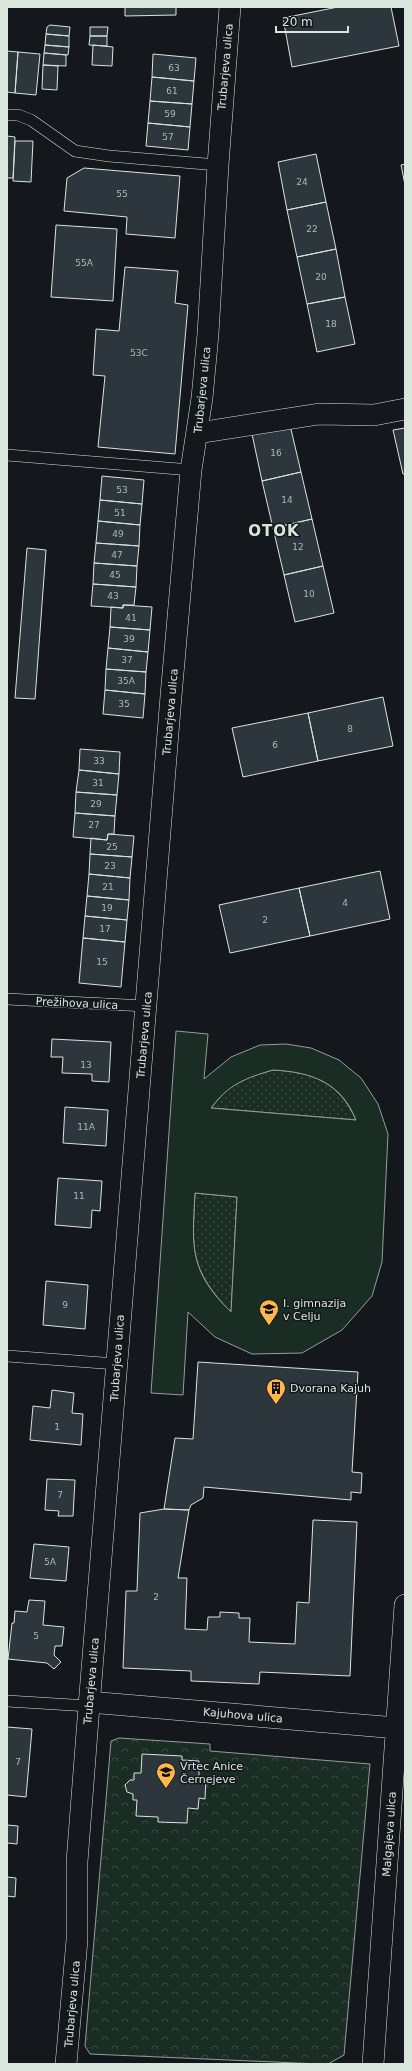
<svg xmlns="http://www.w3.org/2000/svg" width="412" height="2071" font-family="'DejaVu Sans',sans-serif">
	<defs>
		<pattern id="grass-dots" width="8" height="8" patternUnits="userSpaceOnUse"><rect width="8" height="8" fill="#1a2d24"/><path d="M2 2h.1M6 6h.1" fill="none" stroke="#3b4b43" stroke-width="1.8" stroke-linecap="round"/></pattern>
		<pattern id="forest-crowns" width="20" height="18" patternUnits="userSpaceOnUse"><rect width="20" height="18" fill="#1a2d24"/><path d="M2 6a3 3 0 1 1 6 0M12 15a3 3 0 1 1 6 0" fill="none" stroke="#3b4b43"/></pattern>
	</defs>
	<rect width="100%" height="100%" fill="#14181c"/>
	<path fill="url(#grass-dots)" stroke="#939e99" d="M273,1070C313,1072 339,1082 356,1120L211,1108L227,1089L249,1077Z
		M195,1193L237,1197L231,1313C189,1267 192,1252 195,1193Z"/>
	<path fill="url(#forest-crowns)" stroke="#939e99" d="M119,1738L210,1744V1751L370,1764L344,2055L328,2064H320L90,2054L85,2046L111,1741Z"/>
	<path fill="#1a2d24" stroke="#939e99" fill-rule="evenodd" d="M176,1031L208,1034L204,1079L231,1057L260,1045L286,1044L311,1048L339,1060L361,1078L378,1104L388,1134L382,1262L372,1296L342,1330L302,1353L252,1354L215,1337L188,1312L183,1395L151,1393ZM273,1070C311,1072 341,1082 356,1120L211,1108C228,1085 245,1078 273,1070ZM195,1193L237,1197L231,1312C189,1271 192,1248 195,1193Z"/>
	<path fill="#2c363c" stroke="#d8e6dc" d="M125,7H176V15L125,16Z
		M338,7H391L399,46L292,67L283,18Z
		M50,25L70,27L69,36L46,34L47,27Z
		M90,27H108L107,36H90Z
		M46,34L69,36V47L45,45Z
		M90,36H107V46L89,45Z
		M45,45L69,47L68,55L44,53Z
		M93,45L113,47L112,66L92,65Z
		M7,51L18,52L15,93L7,92Z
		M18,52L40,54L36,95L15,93Z
		M44,53L66,55V66L43,65Z
		M153,54L196,58L194,81L152,77Z
		M43,65L58,66L57,90L42,89Z
		M152,77L194,81L192,104L150,101Z
		M150,101L192,104L190,127L148,123Z
		M148,123L190,127L188,150L146,146Z
		M7,136L15,137L13,178H7Z
		M15,141H33L31,182L13,181Z
		M316,154L326,202L287,210L278,162Z
		M405,164V185L401,165Z
		M84,168L180,176L175,238L126,234L127,217L64,211L67,178Z
		M326,202L336,249L297,257L287,210Z
		M56,225L117,229L113,301L51,297Z
		M336,249L345,297L307,304L297,257Z
		M125,267L178,271L175,303L188,305L175,454L98,447L105,376L93,375L96,329L119,331Z
		M345,297L355,344L317,352L307,304Z
		M290,425L301,472L262,481L252,434Z
		M405,428V474H403L393,430Z
		M301,472L312,519L273,528L262,481Z
		M102,476L144,480L142,504L100,500Z
		M100,500L142,504L140,525L98,521Z
		M312,519L323,566L284,575L273,528Z
		M98,521L140,525L139,546L96,543Z
		M96,543L139,546L137,566L94,563Z
		M27,548L46,550L35,699L15,698Z
		M94,563L137,566L136,587L93,584Z
		M323,566L334,613L295,622L284,575Z
		M93,584L136,587L134,605H123V608L91,606Z
		M123,605L152,607L150,630L110,627L111,607L123,608Z
		M110,627L150,630L148,652L108,648Z
		M108,648L148,652L146,672L106,669Z
		M106,669L146,672L145,694L105,690Z
		M105,690L145,694L143,718L103,714Z
		M383,697L393,746L318,761L308,713Z
		M308,713L318,761L243,777L232,728Z
		M80,749L120,752L119,774L79,770Z
		M79,770L119,774L117,795L76,792Z
		M76,792L117,795L115,816L75,813Z
		M75,813L115,816L114,834H108L107,840L73,837Z
		M108,834L134,836L132,857L90,854L91,838L107,840Z
		M90,854L132,857L130,878L89,874Z
		M380,871L390,919L310,936L299,888Z
		M89,874L130,878L129,900L87,896Z
		M299,888L310,936L230,953L219,905Z
		M87,896L129,900L127,920L85,916Z
		M85,916L127,920L125,942L83,938Z
		M83,938L125,942L121,987L79,983Z
		M52,1039L111,1042L109,1082L92,1081V1074L62,1073L63,1057H51Z
		M65,1107L108,1110L106,1146L63,1143Z
		M58,1178L102,1181L100,1211L92,1210L91,1228L55,1225Z
		M46,1281L88,1285L85,1329L43,1325Z
		M198,1362L358,1372L352,1472L362,1473L361,1493L351,1492V1500L204,1487L203,1498L191,1505L189,1510L164,1509L175,1438L193,1439Z
		M52,1390L74,1393L72,1413L83,1414L81,1445L30,1440L33,1406L50,1408Z
		M47,1479L75,1480L73,1516H58L59,1511L45,1510Z
		M164,1509L189,1510L178,1578H187L185,1629L207,1630L208,1617H220V1612L239,1613V1618H250L249,1642L295,1644L297,1602L309,1603L313,1520L357,1522L350,1676L260,1672L259,1684L191,1681V1671L123,1668L126,1591H137L140,1513Z
		M34,1544L69,1547L66,1581L30,1578Z
		M29,1600L45,1601L43,1625L64,1627L62,1646H55L54,1655L61,1662L54,1669L47,1663L8,1659L12,1623H14L15,1611L27,1612Z
		M7,1727L32,1729L26,1797L7,1795Z
		M142,1754L182,1756V1760L199,1761V1777L206,1778L205,1799L199,1798L198,1809L188,1808L187,1823L158,1822V1817L136,1816L137,1800H133V1794L127,1792L125,1785L130,1780H134V1773H141Z
		M7,1825L18,1826L17,1844L7,1843Z
		M7,1877L16,1878L15,1897L7,1896Z"/>
	<g fill="none" stroke-linecap="round" stroke-linejoin="round">
		<g stroke="#d8e6dc" stroke-width="12">
			<path id="lane" d="M7,115H18L31,120L75,151L109,156L218,165
				M7,455L191,470
				M7,999L146,1006
				M7,1356L117,1364
				M7,1701L89,1706"/>
		</g>
		<g stroke="#d8e6dc" stroke-width="22">
			<path id="street" d="M198,433L319,414L374,415L405,409
				M89,1702L397,1728
				M66,2064L77,1940V1862L89,1706L171,696L191,470L202,398L208,334L218,165L230,7
				M373,2064L405,1605"/>
		</g>
		<use href="#lane" stroke="#14181c" stroke-width="11"/>
		<use href="#street" stroke="#14181c" stroke-width="21"/>
	</g>
	<defs>
		<g id="school-pin" transform="scale(1)"><path d="M0 17L-7.5 6A9.5 9.5 0 1 1 7.5 6Z" fill="#ffb74d" stroke="#14181c"/><path d="M0-5L7-2L0 1L-7-2ZM-4 1L0 2.5L4 1V4Q0 6-4 4Z" fill="#111"/></g>
		<g id="building-pin" transform="scale(1)"><path d="M0 17L-7.5 6A9.5 9.5 0 1 1 7.5 6Z" fill="#ffb74d" stroke="#14181c"/><path d="M-4-6H4V6H1V3H-1V6H-4ZM-2.5-4.3h1.7v1.8h-1.7ZM.8-4.3h1.7v1.8H.8ZM-2.5-1h1.7V.8h-1.7ZM.8-1h1.7V.8H.8Z" fill="#111"/></g>
	</defs>
	<g fill-rule="evenodd">
		<use href="#school-pin" x="269" y="1309"/>
		<use href="#building-pin" x="276" y="1388"/>
		<use href="#school-pin" x="166" y="1772"/>
	</g>
	<g text-anchor="middle" stroke-width="3" stroke-linejoin="round" paint-order="stroke">
		<g font-size="9" fill="#adbab4">
			<text x="174" y="71">63</text>
			<text x="172" y="94">61</text>
			<text x="170" y="117">59</text>
			<text x="168" y="140">57</text>
			<text x="302" y="185">24</text>
			<text x="122" y="197">55</text>
			<text x="312" y="232">22</text>
			<text x="84" y="266">55A</text>
			<text x="321" y="280">20</text>
			<text x="331" y="327">18</text>
			<text x="139" y="356">53C</text>
			<text x="276" y="456">16</text>
			<text x="122" y="493">53</text>
			<text x="287" y="503">14</text>
			<text x="120" y="516">51</text>
			<text x="118" y="537">49</text>
			<text x="298" y="550">12</text>
			<text x="117" y="558">47</text>
			<text x="115" y="578">45</text>
			<text x="309" y="597">10</text>
			<text x="113" y="599">43</text>
			<text x="131" y="621">41</text>
			<text x="129" y="642">39</text>
			<text x="127" y="663">37</text>
			<text x="126" y="684">35A</text>
			<text x="124" y="707">35</text>
			<text x="350" y="732">8</text>
			<text x="275" y="748">6</text>
			<text x="99" y="764">33</text>
			<text x="98" y="786">31</text>
			<text x="96" y="807">29</text>
			<text x="94" y="828">27</text>
			<text x="112" y="850">25</text>
			<text x="110" y="869">23</text>
			<text x="108" y="890">21</text>
			<text x="345" y="906">4</text>
			<text x="107" y="911">19</text>
			<text x="265" y="923">2</text>
			<text x="105" y="932">17</text>
			<text x="102" y="965">15</text>
			<text x="86" y="1068">13</text>
			<text x="86" y="1130">11A</text>
			<text x="79" y="1199">11</text>
			<text x="65" y="1308">9</text>
			<text x="57" y="1430">1</text>
			<text x="60" y="1498">7</text>
			<text x="50" y="1565">5A</text>
			<text x="156" y="1600">2</text>
			<text x="36" y="1639">5</text>
			<text x="18" y="1765">7</text>
		</g>
		<g font-size="11" fill="#d8e6dc" stroke="#14181c">
			<text transform="translate(225 67) rotate(-85)" y="4">Trubarjeva ulica</text>
			<text transform="translate(202 390) rotate(-84)" y="4">Trubarjeva ulica</text>
			<text transform="translate(170 712) rotate(-85)" y="4">Trubarjeva ulica</text>
			<text transform="translate(77 1003) rotate(3)" y="4">Prežihova ulica</text>
			<text transform="translate(144 1035) rotate(-85)" y="4">Trubarjeva ulica</text>
			<text transform="translate(117 1358) rotate(-86)" y="4">Trubarjeva ulica</text>
			<text transform="translate(91 1681) rotate(-85)" y="4">Trubarjeva ulica</text>
			<text transform="translate(243 1715) rotate(5)" y="4">Kajuhova ulica</text>
			<text transform="translate(389 1834) rotate(-86)" y="4">Malgajeva ulica</text>
			<text transform="translate(72 2004) rotate(-85)" y="4">Trubarjeva ulica</text>
		</g>
		<g font-size="11" fill="#d8e6dc" stroke="#14181c" text-anchor="start">
			<text x="283" y="1307">I. gimnazija<tspan x="283" dy="13">v Celju</tspan></text>
			<text x="290" y="1392">Dvorana Kajuh</text>
			<text x="180" y="1770">Vrtec Anice<tspan x="180" dy="13">Černejeve</tspan></text>
		</g>
		<g font-size="15" font-weight="bold" letter-spacing="1" fill="#d8e6dc" stroke="#14181c">
			<text x="274" y="536">OTOK</text>
		</g>
	</g>
	<rect width="412" height="2071" fill="none" stroke="#d8e6dc" stroke-width="16"/>
	<path d="M276 26v6h72v-6" fill="none" stroke="#d8e6dc" stroke-width="2"/>
	<text x="282" y="26" font-size="12" fill="#d8e6dc" stroke="#14181c" stroke-width="3" paint-order="stroke">20 m</text>
</svg>
